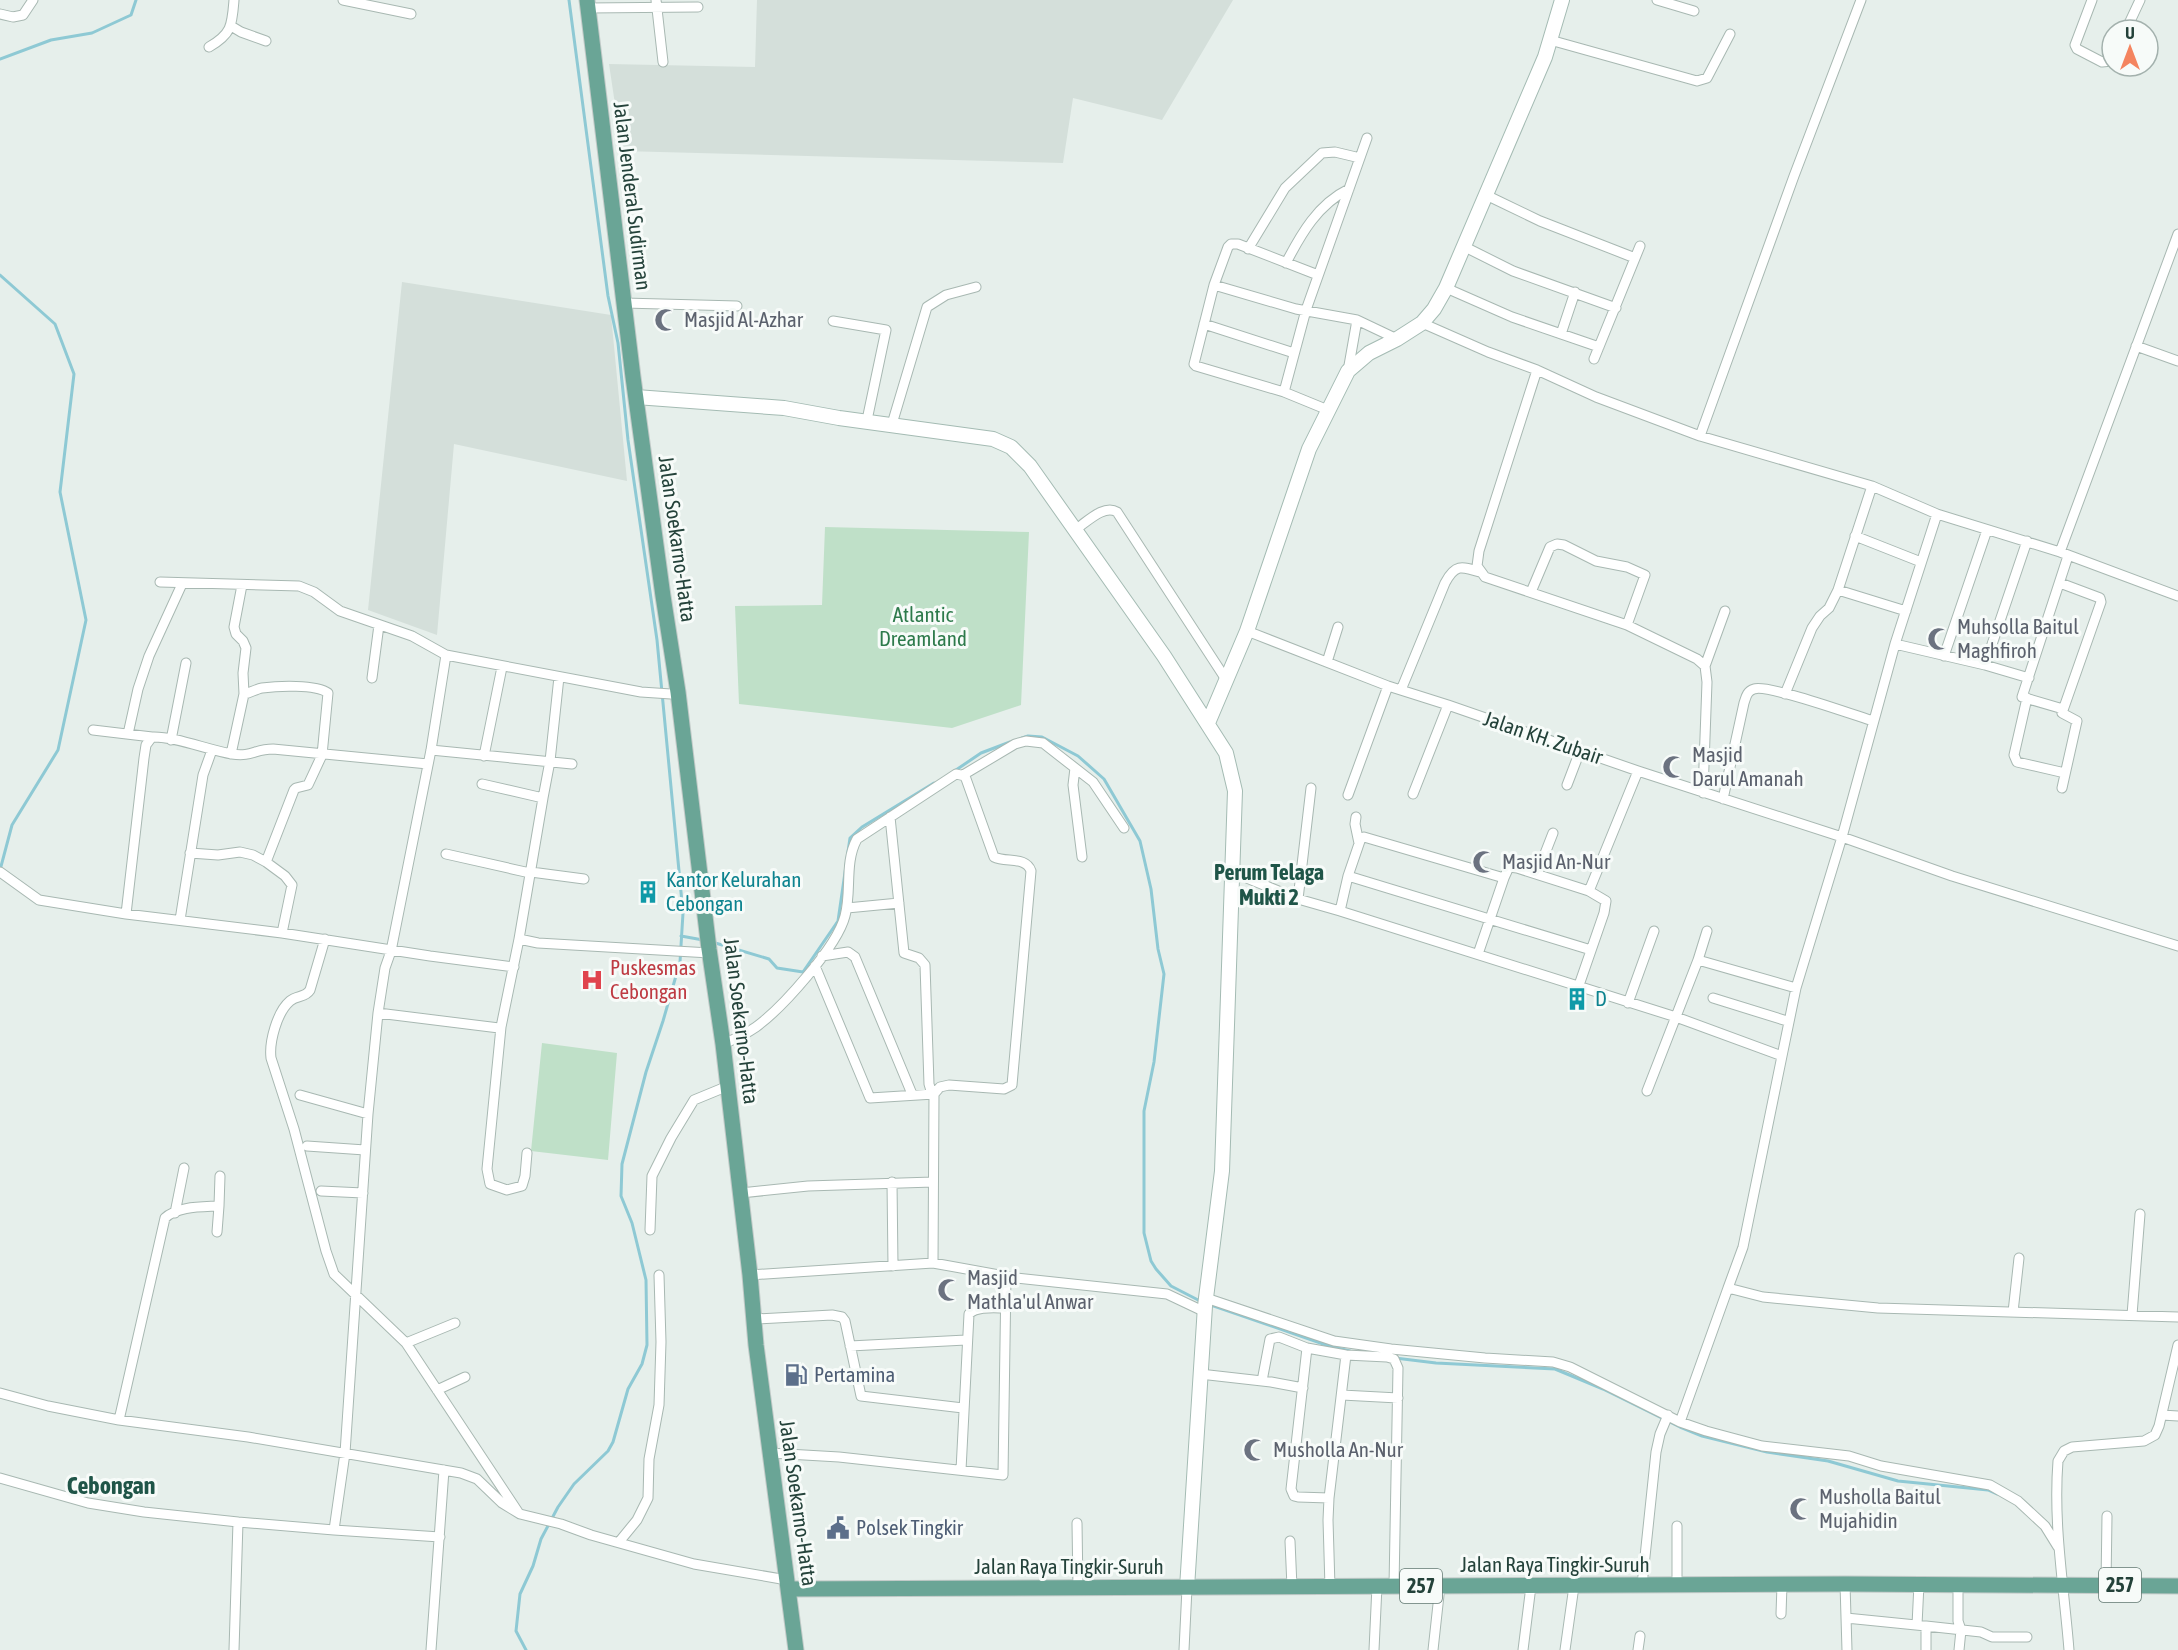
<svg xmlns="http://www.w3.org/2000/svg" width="2178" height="1650" font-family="'Asap Condensed',sans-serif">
	<rect width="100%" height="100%" fill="#e6efeb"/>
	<path fill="#d4dfda" d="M757,0H1233L1162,120L1073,98L1063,163L622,151L609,64L755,67Z
		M402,282L611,315L627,481L454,444L437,635L368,610Z"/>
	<path fill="#bfe0c8" d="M825,527L1029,532L1021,705L952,728L739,704L735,606L822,605Z
		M542,1043L617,1053L608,1160L531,1151Z"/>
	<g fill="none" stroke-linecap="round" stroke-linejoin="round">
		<path stroke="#8ec9d4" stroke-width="3" d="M0,59L51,40L92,33L131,15L136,0
			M0,275L55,324L74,374L60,492L86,620L58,750L12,825L0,870
			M1022,738L1028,736L1042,737L1078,756L1104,779L1140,841L1151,889L1158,949L1164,974L1154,1062L1144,1111V1233L1151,1261L1156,1269L1171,1286L1202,1302
			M953,772L981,753L1010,742
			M681,936L703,940
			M712,942L769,959L777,968L803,972L838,921L850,838L862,827L934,783
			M1208,1304L1329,1346L1350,1351
			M1395,1358L1436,1363L1555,1369L1603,1389L1680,1427L1702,1436L1767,1452L1828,1461L1898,1481L1988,1490L1997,1494
			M526,1650L516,1631L520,1594L533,1566L541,1539L558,1507L574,1484L608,1451L613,1442L628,1389L642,1364L647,1345L646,1280L632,1223L621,1196L622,1164L646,1072L663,1021L680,962L683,913L657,640L628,440L618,343L608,296L569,0"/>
		<g stroke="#a8b8b2" stroke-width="11">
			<path id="street" d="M343,0L411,14
				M656,0L663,62
				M1657,0L1694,11
				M2092,0L2075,45L2077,49L2102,62L2112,61
				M588,8L698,7
				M0,14L13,17L23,15L33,0
				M231,26L241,32L266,41
				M2126,30L2140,0
				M1550,40L1697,81L1707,78L1730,34
				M209,47C232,34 232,25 234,0
				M1486,195L1540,221L1635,258
				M1463,246L1513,271L1616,308
				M1248,249L1285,188L1322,153L1335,152L1360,158
				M1286,263C1301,234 1318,204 1349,189
				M1318,275L1238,244H1231L1228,247L1214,285L1194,364L1196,366L1284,392L1328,410
				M1214,285L1296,309L1357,320L1397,339
				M1446,288L1512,317L1599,347
				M624,303L737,306
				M833,321L886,330L867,420
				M1422,323L1488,352L1537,370L1596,397L1700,436L1872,486L1937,514L2060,552L2178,596
				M1204,324L1294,353
				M1561,334L1575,292
				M2136,346L2178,361
				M1594,359L1640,246
				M1537,370L1479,551L1477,566L1485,577L1627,625L1697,659L1705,666L1707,682L1703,793
				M1348,371L1357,320
				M1284,392L1306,310L1367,138
				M892,424L927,307L946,295L976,287
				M1700,436L1794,176L1861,0
				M1076,529C1087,522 1104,504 1117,512L1227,681
				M1855,536L1921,562
				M2060,552L2178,234
				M160,582L299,586L314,592L340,611L412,636L446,655
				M2060,583L2100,598L2101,602L2062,713L2077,721L2062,788
				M1838,590L1906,611
				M1531,592L1550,547L1557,544L1564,545L1596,561L1627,567L1645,575L1627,625
				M1247,631L1388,686L1448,705L1638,771L1842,837L1952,876L2178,946
				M1895,644L1985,665L2029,678
				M1944,656L1987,530
				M1327,662L1338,627
				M1985,665L2027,541
				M1705,666L1725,611
				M372,678L379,625
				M1401,690L1445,583C1455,564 1461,566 1480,572
				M244,694C250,693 256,689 262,688C277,686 316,684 328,693L322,755L308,785L296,788L294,790L266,862L285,876L292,885L282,933
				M1785,694L1812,628L1820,616L1829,608L1838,590L1872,486
				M2027,698L2014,755L2017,762L2065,773
				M2063,709L2022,697L2068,556
				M93,730L152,737
				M128,734L138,689L149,656L182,584
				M171,740L186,663
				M431,750L572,764
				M231,754L244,694L243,673L246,648L243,641L236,634L234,627L242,585
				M484,756L502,667
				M1075,768L1073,785L1082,857
				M963,775L1015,744L1026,741L1043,743L1093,782L1124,828
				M482,784L543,798L519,939
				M1567,785L1580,751
				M1413,794L1448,705
				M1348,795L1388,686
				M543,798L550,761L559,677
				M1723,799L1744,703C1746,697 1747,691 1754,689C1768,684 1854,715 1873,721
				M890,817L904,953L919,958L925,965L929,1084L932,1094
				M1356,817L1355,824L1359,843
				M190,853L218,855L240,852L253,855L266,862
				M446,854L530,873
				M0,872L39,900L126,914L282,933L430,956L514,967
				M531,872L584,879
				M1232,872L1298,899L1340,911L1348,876L1361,838L1364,837L1504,878L1478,954
				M1537,874L1553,833
				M1348,876L1591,950
				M1504,878L1509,867L1517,868L1589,891L1606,901L1604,913L1578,988
				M1589,891L1638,771
				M1298,899L1311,788
				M847,908L899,903
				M1340,911L1676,1017L1782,1056L1796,988L1842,837L1895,644L1937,514
				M126,914L144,758L146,745L152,737C174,736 208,750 232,754C252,757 255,749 273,749L428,764
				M180,920L203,775L212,750
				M325,939L310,990C305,998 297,995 290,1001C277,1012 269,1042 271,1058L294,1129L326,1251L334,1274L406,1343L518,1512
				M822,956L848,952L855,957L912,1094
				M1698,960L1707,931
				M815,966L870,1098L934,1094
				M1713,998L1787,1021
				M1628,1003L1654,931
				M378,1013L499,1028L501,1027L519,939L538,943L710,953
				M501,1027L487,1169L490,1184L507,1190L522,1186L525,1176L527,1153
				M723,1044C735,1039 746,1034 756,1027C782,1008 837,947 845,916C852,891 844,863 857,839L956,774L965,776L994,857C1006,863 1026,856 1031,871L1012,1085L1004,1089L949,1085L940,1087L934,1094L933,1263
				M1782,1056L1743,1247L1728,1288L1763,1297L1878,1308L2178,1317
				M1647,1091L1698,960L1796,988
				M300,1095L368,1114
				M307,1146L365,1150
				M892,1182L893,1266
				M321,1191L363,1193
				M741,1193L808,1186L933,1182
				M175,1213L184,1168
				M650,1230L652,1176L671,1138L694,1100L728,1086
				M217,1232L219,1206
				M750,1275L933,1263L1016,1278L1167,1294L1205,1312
				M1206,1298L1334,1341L1391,1349L1485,1358L1553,1362L1570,1367L1680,1422L1706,1431L1762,1446L1849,1456L1881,1466L1990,1485L2018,1501L2045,1526L2058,1547
				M2013,1312L2019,1258
				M2132,1315L2140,1214
				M755,1319L832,1315L842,1317L845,1321L861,1396L963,1408
				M406,1343L455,1323
				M850,1346L966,1340
				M1200,1374L1271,1382L1303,1388
				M1262,1381L1270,1339L1279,1337L1307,1348
				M437,1390L465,1377
				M0,1393L48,1406L119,1420L248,1437L461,1473L477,1479L502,1503L520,1514L561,1524L591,1535L694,1564L787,1580
				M1342,1395L1398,1398
				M2162,1415L2178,1416
				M119,1420L165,1218C177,1206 203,1207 219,1206L220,1176
				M1680,1422L1728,1288
				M770,1453L839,1457L1003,1475L1006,1277
				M961,1470L969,1314C977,1306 994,1308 1006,1308
				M0,1478L88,1503L144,1512L238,1522
				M1329,1498L1346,1355
				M1077,1523L1078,1588
				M1677,1526V1585
				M334,1530L440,1537
				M1290,1541L1292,1587
				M619,1542L637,1520L648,1498L649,1459L659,1405L661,1342L659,1275
				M1845,1584L1847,1650
				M1642,1585L1656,1452L1660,1434L1668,1415
				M1958,1585V1621L1961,1630L1959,1650
				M2106,1585L2107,1516
				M1330,1587L1328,1520L1329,1498L1298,1497L1294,1496L1291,1489L1307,1348L1346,1355L1387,1357L1394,1359L1398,1368L1394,1586
				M1781,1614L1782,1585
				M1846,1618L1926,1626V1650
				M1917,1625L1919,1584
				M1926,1626L1981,1632L1992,1637H2027
				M234,1650L238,1522L334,1530L345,1453L368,1114L378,1013L385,968L391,951L431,750L446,655L641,692L671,694L678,692
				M431,1650L444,1470
				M1184,1650L1187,1588
				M1374,1650L1377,1586
				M1433,1650L1440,1586
				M1523,1650L1531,1586
				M1565,1650L1574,1586
				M1638,1650L1640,1636
				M2069,1650C2064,1587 2053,1524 2058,1461L2064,1451L2072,1447L2144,1441L2155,1435L2159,1426L2178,1345"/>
		</g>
		<g stroke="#a4bbb3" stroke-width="16">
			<path id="secondary" d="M636,397L784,408L839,418L993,439L1011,447L1030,466L1164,656L1226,753L1235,791L1222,1171L1205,1306L1187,1588
				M1208,723L1247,631L1309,449L1348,371L1369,353L1397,339L1422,323L1434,309L1446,288L1545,57L1562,0"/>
		</g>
		<g stroke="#c2cac8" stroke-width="17">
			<path id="primary" d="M587,0L633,377L663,596L678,692L709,949L723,1044L750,1275L756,1345L796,1650
				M789,1589L1845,1584L2178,1586"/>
		</g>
		<use href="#street" stroke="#fff" stroke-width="9"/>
		<use href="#secondary" stroke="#fff" stroke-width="14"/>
		<use href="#primary" stroke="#6aa596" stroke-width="15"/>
	</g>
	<defs>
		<g id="mosque-bare" transform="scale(1.8)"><path d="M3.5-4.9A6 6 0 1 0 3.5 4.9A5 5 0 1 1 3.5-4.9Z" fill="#6b7280" stroke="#f7fbf9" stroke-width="2.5" paint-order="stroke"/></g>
		<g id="building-bare" transform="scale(1.8)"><path d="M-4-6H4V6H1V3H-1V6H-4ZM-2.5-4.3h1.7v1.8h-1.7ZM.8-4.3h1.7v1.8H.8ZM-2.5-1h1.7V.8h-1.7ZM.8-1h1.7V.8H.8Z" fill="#0f9aa8" stroke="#f7fbf9" stroke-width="2.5" paint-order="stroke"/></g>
		<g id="hospital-bare" transform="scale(1.8)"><path d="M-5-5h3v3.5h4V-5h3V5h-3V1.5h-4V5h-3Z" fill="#e0444e" stroke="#f7fbf9" stroke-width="2.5" paint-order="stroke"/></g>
		<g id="fuel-bare" transform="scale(1.8)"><path d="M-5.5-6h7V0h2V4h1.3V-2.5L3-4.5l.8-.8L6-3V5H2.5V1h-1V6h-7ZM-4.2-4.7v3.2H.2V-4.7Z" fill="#5c6f8a" stroke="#f7fbf9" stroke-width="2.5" paint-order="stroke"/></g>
		<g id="civic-bare" transform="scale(1.8)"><path d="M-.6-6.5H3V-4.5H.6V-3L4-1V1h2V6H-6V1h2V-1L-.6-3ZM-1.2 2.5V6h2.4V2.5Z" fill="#5c6f8a" stroke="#f7fbf9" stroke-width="2.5" paint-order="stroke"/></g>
	</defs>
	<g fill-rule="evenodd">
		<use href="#mosque-bare" x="666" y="320"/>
		<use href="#mosque-bare" x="1939" y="639"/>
		<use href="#mosque-bare" x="1674" y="767"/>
		<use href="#mosque-bare" x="1484" y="862"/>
		<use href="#building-bare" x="648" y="892"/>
		<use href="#hospital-bare" x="592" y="980"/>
		<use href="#building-bare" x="1577" y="999"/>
		<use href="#mosque-bare" x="949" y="1290"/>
		<use href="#fuel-bare" x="796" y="1375"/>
		<use href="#mosque-bare" x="1255" y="1450"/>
		<use href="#mosque-bare" x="1801" y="1509"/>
		<use href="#civic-bare" x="838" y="1528"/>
	</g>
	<g text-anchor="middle" stroke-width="6" stroke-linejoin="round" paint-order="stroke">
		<g fill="#f7fbf9" stroke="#637a73" stroke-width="1.5">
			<rect x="2099" y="1568" width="42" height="34" rx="4.5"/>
			<rect x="1400" y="1569" width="42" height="34" rx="4.5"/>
		</g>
		<g font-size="20" font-weight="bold" fill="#24423a">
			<text x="2120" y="1592">257</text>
			<text x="1421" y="1593">257</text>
		</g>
		<g font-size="21" fill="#24423a" stroke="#f7fbf9">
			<text transform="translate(632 196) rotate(83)" y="7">Jalan Jenderal Sudirman</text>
			<text transform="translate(677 539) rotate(82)" y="7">Jalan Soekarno-Hatta</text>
			<text transform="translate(1543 738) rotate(19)" y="7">Jalan KH. Zubair</text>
			<text transform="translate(741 1021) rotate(83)" y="7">Jalan Soekarno-Hatta</text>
			<text transform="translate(798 1503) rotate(82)" y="7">Jalan Soekarno-Hatta</text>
			<text x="1555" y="1572">Jalan Raya Tingkir-Suruh</text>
			<text x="1069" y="1574">Jalan Raya Tingkir-Suruh</text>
		</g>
		<g font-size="21" fill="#5b616d" stroke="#f7fbf9" text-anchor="start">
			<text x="684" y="327">Masjid Al-Azhar</text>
			<text x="1957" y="634">Muhsolla Baitul<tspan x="1957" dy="24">Maghfiroh</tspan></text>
			<text x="1692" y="762">Masjid<tspan x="1692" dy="24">Darul Amanah</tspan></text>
			<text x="1502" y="869">Masjid An-Nur</text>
			<text x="967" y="1285">Masjid<tspan x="967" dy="24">Mathla'ul Anwar</tspan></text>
			<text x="1273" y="1457">Musholla An-Nur</text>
			<text x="1819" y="1504">Musholla Baitul<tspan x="1819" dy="24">Mujahidin</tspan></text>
		</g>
		<g font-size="21" fill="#2d7a4b" stroke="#f7fbf9">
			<text x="923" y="622">Atlantic<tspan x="923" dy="24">Dreamland</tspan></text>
		</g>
		<g font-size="21" fill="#0d838f" stroke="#f7fbf9" text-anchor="start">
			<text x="666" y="887">Kantor Kelurahan<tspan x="666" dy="24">Cebongan</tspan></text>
			<text x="1595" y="1006">D</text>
		</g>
		<g font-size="21" fill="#be3a42" stroke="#f7fbf9" text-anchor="start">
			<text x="610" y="975">Puskesmas<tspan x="610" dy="24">Cebongan</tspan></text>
		</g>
		<g font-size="21" fill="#4e5e75" stroke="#f7fbf9" text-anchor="start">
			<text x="814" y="1382">Pertamina</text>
			<text x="856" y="1535">Polsek Tingkir</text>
		</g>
		<g font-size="22" font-weight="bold" fill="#1f5548" stroke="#f7fbf9">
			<text x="1269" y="880">Perum Telaga<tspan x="1269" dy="25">Mukti 2</tspan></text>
		</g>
		<g font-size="24" font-weight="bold" fill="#1f5548" stroke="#f7fbf9">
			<text x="111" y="1494">Cebongan</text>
		</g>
	</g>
	<g transform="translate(2130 48)"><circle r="28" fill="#f7fbf9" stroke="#a3b1ad" stroke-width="1.5"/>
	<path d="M0-4.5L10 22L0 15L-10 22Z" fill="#f4845f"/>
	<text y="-9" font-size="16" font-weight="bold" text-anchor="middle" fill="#24423a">U</text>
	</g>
</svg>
